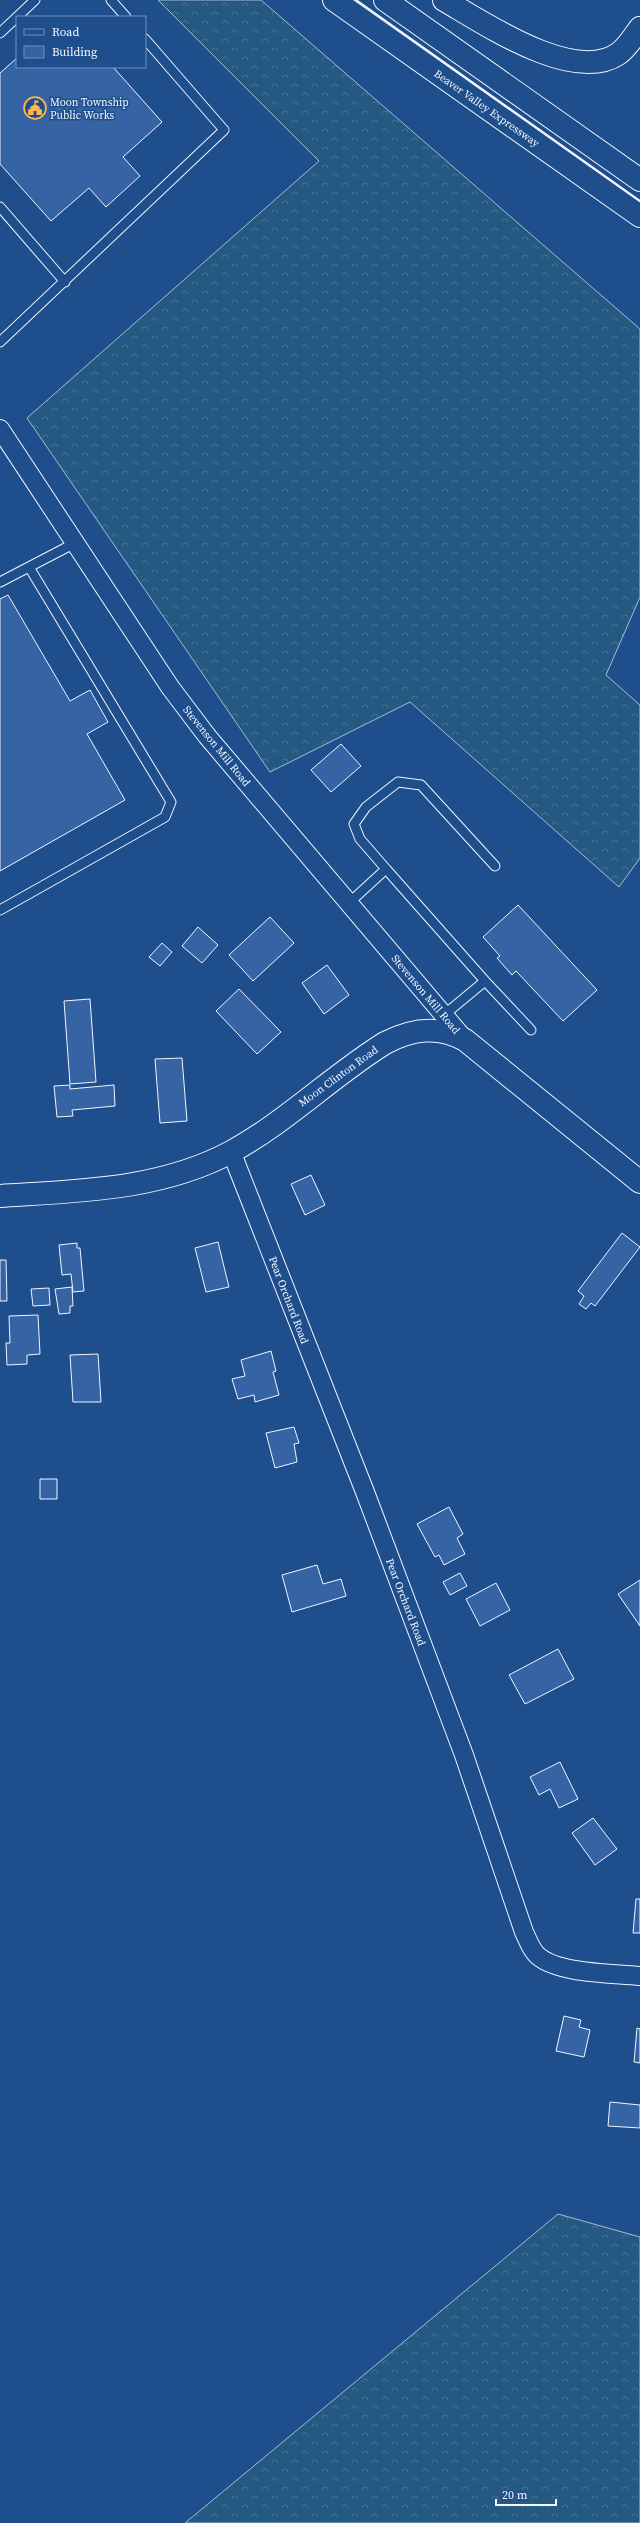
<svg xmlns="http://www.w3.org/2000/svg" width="640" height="2523" font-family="'Source Serif 4',serif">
	<defs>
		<pattern id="forest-crowns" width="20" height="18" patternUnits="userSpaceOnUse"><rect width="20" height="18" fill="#245a82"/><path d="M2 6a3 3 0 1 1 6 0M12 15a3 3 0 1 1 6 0" fill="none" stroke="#447295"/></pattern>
	</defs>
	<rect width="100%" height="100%" fill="#1f4e8c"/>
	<path fill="url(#forest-crowns)" stroke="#a8bbd7" d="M158,0H261L640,329V597L606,675L640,705V858L619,887L410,702L270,772L27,418L319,161Z
		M558,2214L640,2237V2523H185Z"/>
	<path fill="#3563a3" stroke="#f2f6ff" d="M17,58V67H113L162,122L123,157L140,176L106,207L89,188L51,221L0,164V73Z
		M8,595L70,701L90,690L108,722L87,734L125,800L0,871V599Z
		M341,744L361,766L331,792L311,770Z
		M518,905L597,990L563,1021L516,971L512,975L497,958L500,956L483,937Z
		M270,917L294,943L253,981L229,955Z
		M198,927L218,945L202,963L182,946Z
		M162,943L172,952L160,966L149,957Z
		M327,965L349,995L324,1014L302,983Z
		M239,989L281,1032L257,1054L216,1011Z
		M90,999L96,1082L70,1084L64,1001Z
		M182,1058L187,1121L160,1123L155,1059Z
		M70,1085V1089L114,1085L115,1106L72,1110L73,1116L57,1117L54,1086Z
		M311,1175L325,1205L305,1215L291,1184Z
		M622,1233L640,1247L595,1306L591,1303L586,1309L579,1304L584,1296L578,1291Z
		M218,1242L229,1287L206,1292L195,1248Z
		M77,1243V1248H80L84,1291L73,1292L71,1274L62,1275L59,1245Z
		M0,1260H6L7,1301H0Z
		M72,1287L73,1306H70V1313L59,1314L55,1289Z
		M49,1288L50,1305L33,1306L31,1289Z
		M38,1315L40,1354L27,1355V1364L7,1365L6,1343H10L9,1316Z
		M271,1351L276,1371L273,1372L279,1395L255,1402L254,1395L238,1399L232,1379L245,1376L241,1360Z
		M98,1354L101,1402H73L70,1355Z
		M294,1427L299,1443L294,1444L297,1462L275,1468L266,1433Z
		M40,1479H57V1499H40Z
		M449,1507L463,1534L457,1538L465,1554L444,1565L439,1555L435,1557L417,1524Z
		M317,1565L323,1584L341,1579L346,1596L292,1612L282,1575Z
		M460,1573L467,1586L450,1595L443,1582Z
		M640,1580V1626L618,1594Z
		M496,1583L510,1610L480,1626L466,1599Z
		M558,1649L574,1679L525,1704L509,1675Z
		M560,1762L578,1799L559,1808L550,1789L539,1795L530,1777Z
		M593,1818L617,1849L595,1865L572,1833Z
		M636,1899H640V1933H633Z
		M564,2016L581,2020L579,2027L590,2030L584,2057L556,2051Z
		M637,2028L640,2029V2063L634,2062Z
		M610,2102L640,2105V2128L608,2126Z"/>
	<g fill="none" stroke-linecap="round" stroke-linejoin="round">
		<g stroke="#f2f6ff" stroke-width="11">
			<path id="lane" d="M111,0L126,17
				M17,17L35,0
				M0,33L17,17
				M0,207L65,282
				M0,342L224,130L145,39
				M0,582L75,543
				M386,869L360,839L354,824L366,807L398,782L421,785L495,866
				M349,903L386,869L485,981
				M0,910L165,817L171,802L29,567
				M444,1015L485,981L531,1030"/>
		</g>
		<g stroke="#f2f6ff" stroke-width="20">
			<path id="street" d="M0,429L170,687L207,736L465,1040
				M231,1151L365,1492L464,1755L524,1932C528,1940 531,1950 538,1956C559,1974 613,1973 640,1976"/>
		</g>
		<g stroke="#f2f6ff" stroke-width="24">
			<path id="secondary" d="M0,1196C78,1191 160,1190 231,1152C286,1122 332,1076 385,1043C412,1029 438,1025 465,1040L640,1182"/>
		</g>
		<g stroke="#f2f6ff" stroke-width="24">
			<path id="highway" d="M334,0L640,216
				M385,0L640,180
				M444,0C484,23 573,84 618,54C627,48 634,36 640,28"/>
		</g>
		<use href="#lane" stroke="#1f4e8c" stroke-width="9"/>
		<use href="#street" stroke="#1f4e8c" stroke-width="18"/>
		<use href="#secondary" stroke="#1f4e8c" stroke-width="22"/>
		<use href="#highway" stroke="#1f4e8c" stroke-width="22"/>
		<path stroke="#f2f6ff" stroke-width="2" d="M356,0L640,201"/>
	</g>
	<defs>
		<g id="civic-ring" transform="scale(1.15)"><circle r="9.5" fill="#1f4e8c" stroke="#ffb74d" stroke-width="1.5"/><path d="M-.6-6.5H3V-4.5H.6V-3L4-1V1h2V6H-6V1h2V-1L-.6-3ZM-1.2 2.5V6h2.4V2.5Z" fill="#ffb74d"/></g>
	</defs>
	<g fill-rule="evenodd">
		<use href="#civic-ring" x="35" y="108"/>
	</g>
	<g text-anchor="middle" stroke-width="3" stroke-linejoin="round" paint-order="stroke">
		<g font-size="11" fill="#f2f6ff" stroke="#1f4e8c" text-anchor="start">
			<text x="50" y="106">Moon Township<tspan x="50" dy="13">Public Works</tspan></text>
		</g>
		<g font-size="11" fill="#f2f6ff" stroke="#1f4e8c">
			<text transform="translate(487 108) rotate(35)" y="4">Beaver Valley Expressway</text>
			<text transform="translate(217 746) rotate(51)" y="4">Stevenson Mill Road</text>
			<text transform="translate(426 994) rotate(50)" y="4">Stevenson Mill Road</text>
			<text transform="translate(338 1076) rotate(-36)" y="4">Moon Clinton Road</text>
			<text transform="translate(289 1300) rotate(69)" y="4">Pear Orchard Road</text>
			<text transform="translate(406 1602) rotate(69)" y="4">Pear Orchard Road</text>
		</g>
	</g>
	<rect x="16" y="16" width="130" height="52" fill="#1f4e8c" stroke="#7391ba"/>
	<rect x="24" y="29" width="20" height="6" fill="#1f4e8c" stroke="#7391ba"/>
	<text x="52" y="36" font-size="12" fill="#f2f6ff">Road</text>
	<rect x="24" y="46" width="20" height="12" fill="#3563a3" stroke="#7391ba"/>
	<text x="52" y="56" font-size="12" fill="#f2f6ff">Building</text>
	<path d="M496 2499v6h60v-6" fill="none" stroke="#f2f6ff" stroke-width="2"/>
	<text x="502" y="2499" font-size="12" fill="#f2f6ff" stroke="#1f4e8c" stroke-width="3" paint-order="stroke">20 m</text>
</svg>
